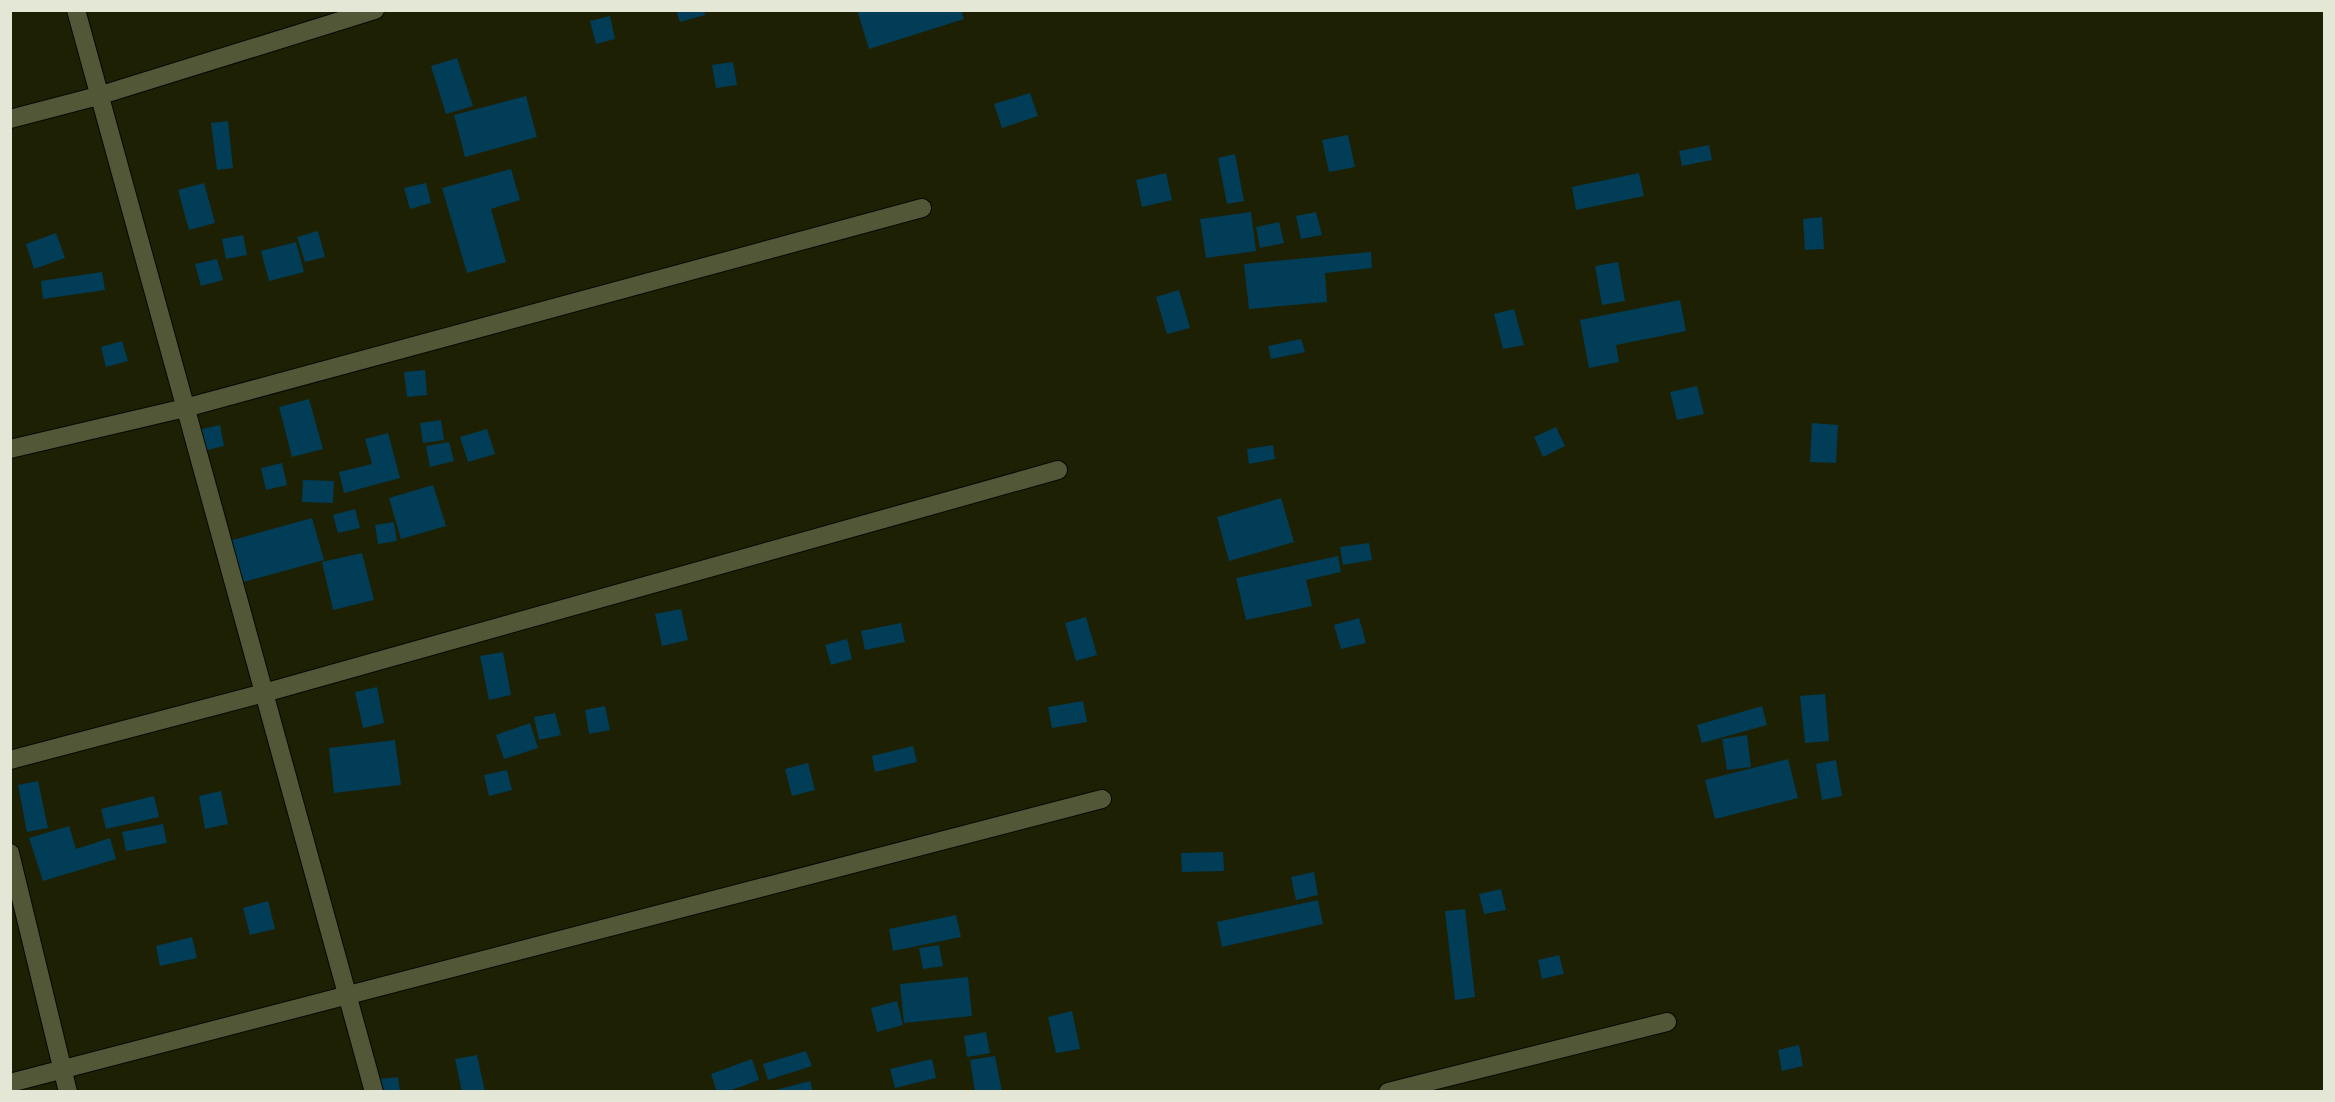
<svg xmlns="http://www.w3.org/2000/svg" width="2335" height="1102" font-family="'Space Grotesk',sans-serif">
	<rect width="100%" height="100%" fill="#1d2003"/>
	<path fill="#023d58" d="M676,10H704L705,15L680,22Z
		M857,10H961L964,19L869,49Z
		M610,16L615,39L596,44L590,21Z
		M457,58L473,106L446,114L431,66Z
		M733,62L737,85L716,88L712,65Z
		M1030,93L1038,116L1002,128L994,104Z
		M526,96L537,137L465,157L454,115Z
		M228,121L233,168L217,170L211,123Z
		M1348,135L1355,167L1329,172L1322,140Z
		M1709,145L1712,160L1682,166L1679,151Z
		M1235,154L1244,201L1227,204L1218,158Z
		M511,169L520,200L491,209L506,262L467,273L442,188Z
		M1166,173L1172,200L1142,207L1136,180Z
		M1639,173L1644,196L1576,210L1572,187Z
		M204,183L215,223L189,230L178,190Z
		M426,183L431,203L410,209L404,188Z
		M1251,212L1256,251L1206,258L1200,219Z
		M1316,212L1322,235L1301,239L1296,216Z
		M1822,217L1824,249L1805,250L1803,219Z
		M1279,222L1284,243L1260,248L1256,227Z
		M318,231L325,257L305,262L297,237Z
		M56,233L65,258L34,269L26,244Z
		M243,235L247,255L226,259L222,239Z
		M296,242L304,272L269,281L261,251Z
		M1371,252L1372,268L1325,273L1327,302L1249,309L1244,264Z
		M217,259L223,280L201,286L195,264Z
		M1618,262L1625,301L1602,305L1595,266Z
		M102,272L105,290L43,299L41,281Z
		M1179,290L1190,328L1167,334L1156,297Z
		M1680,300L1686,331L1616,345L1619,362L1589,368L1580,320Z
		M1514,309L1524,345L1503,349L1494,314Z
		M1301,339L1305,352L1271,359L1268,346Z
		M122,341L128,361L106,367L101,347Z
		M425,370L427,395L407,397L404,372Z
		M1697,386L1704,414L1677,420L1670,392Z
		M309,399L323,449L292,457L279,407Z
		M441,420L444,440L423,443L420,423Z
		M1812,423L1838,425L1836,463L1810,462Z
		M220,425L224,446L203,451L198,430Z
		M1556,427L1565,446L1543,457L1534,437Z
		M487,429L495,454L468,462L460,437Z
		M388,433L400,478L344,493L339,472L372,464L365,439Z
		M449,442L454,461L430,467L426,446Z
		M1273,445L1275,459L1249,464L1247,449Z
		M282,463L287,485L266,490L261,468Z
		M303,480L334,481L333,503L302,502Z
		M433,485L446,526L401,539L389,498Z
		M1281,498L1294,542L1229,561L1217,517Z
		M355,509L360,528L338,533L333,515Z
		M312,518L324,560L240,583L229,541Z
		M394,522L397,541L378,544L375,525Z
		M1369,543L1372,560L1343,565L1340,547Z
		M362,553L374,600L333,610L322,562Z
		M1338,556L1341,572L1306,580L1312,606L1246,620L1236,578Z
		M681,609L688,640L662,646L655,614Z
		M1086,617L1097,655L1076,661L1065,623Z
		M1359,618L1366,643L1341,649L1334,625Z
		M901,623L905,642L865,650L861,631Z
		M847,639L852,659L831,665L825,645Z
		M503,652L511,695L489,700L480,656Z
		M377,687L384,723L363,728L355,692Z
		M1825,694L1829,741L1805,743L1800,696Z
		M1083,701L1087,722L1052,728L1048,707Z
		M605,706L610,730L589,734L585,710Z
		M1762,706L1767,725L1702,743L1697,725Z
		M555,713L561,735L539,740L534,717Z
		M530,723L538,748L504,759L496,735Z
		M1747,735L1751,767L1727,770L1722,739Z
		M395,740L401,785L334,793L329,748Z
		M913,746L917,762L875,772L872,756Z
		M1788,759L1798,798L1715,819L1705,780Z
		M1836,760L1842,796L1822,800L1816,764Z
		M808,763L815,790L792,796L785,769Z
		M507,770L512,790L489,796L484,775Z
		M38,781L48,828L27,832L18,785Z
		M221,791L228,824L205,829L199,796Z
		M154,796L159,817L106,829L101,809Z
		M163,824L167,843L126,851L122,832Z
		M69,826L76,849L110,838L116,859L43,881L29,838Z
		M1223,852L1224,871L1182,872L1181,853Z
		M1314,872L1318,895L1296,900L1291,877Z
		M1501,889L1506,910L1484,914L1479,894Z
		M1318,900L1323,924L1222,947L1217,922Z
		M268,901L275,929L250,935L243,908Z
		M1465,909L1475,997L1455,1000L1445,911Z
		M956,915L961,937L893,951L889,929Z
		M192,937L197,958L160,966L156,946Z
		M939,945L943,966L923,969L919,948Z
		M1559,955L1564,974L1542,979L1538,960Z
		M968,977L972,1016L904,1023L900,984Z
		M897,1001L903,1025L877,1032L871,1008Z
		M1072,1011L1080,1049L1056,1053L1048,1017Z
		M986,1032L990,1053L967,1057L964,1036Z
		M1799,1045L1803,1066L1782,1071L1778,1050Z
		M806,1051L812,1066L768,1080L763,1064Z
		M477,1055L485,1092H462L455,1059Z
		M995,1056L1002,1092H975L970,1060Z
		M752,1059L759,1080L726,1092H717L711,1074Z
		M932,1059L936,1078L895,1088L890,1069Z
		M398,1077L400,1092H371L370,1080Z
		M810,1081L813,1092H772V1091Z"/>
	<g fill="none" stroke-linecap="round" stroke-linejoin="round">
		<g stroke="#070900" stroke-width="20">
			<path id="minor" d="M76,10L374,1092
				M10,119L98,96L375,10
				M10,449L185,408L922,208
				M10,760L264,693L1058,470
				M10,853L68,1092
				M10,1083L1102,799
				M1388,1092L1667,1022"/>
		</g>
		<use href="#minor" stroke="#525738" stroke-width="18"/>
	</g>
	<rect width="2335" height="1102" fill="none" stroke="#e4e7d6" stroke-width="24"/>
</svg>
